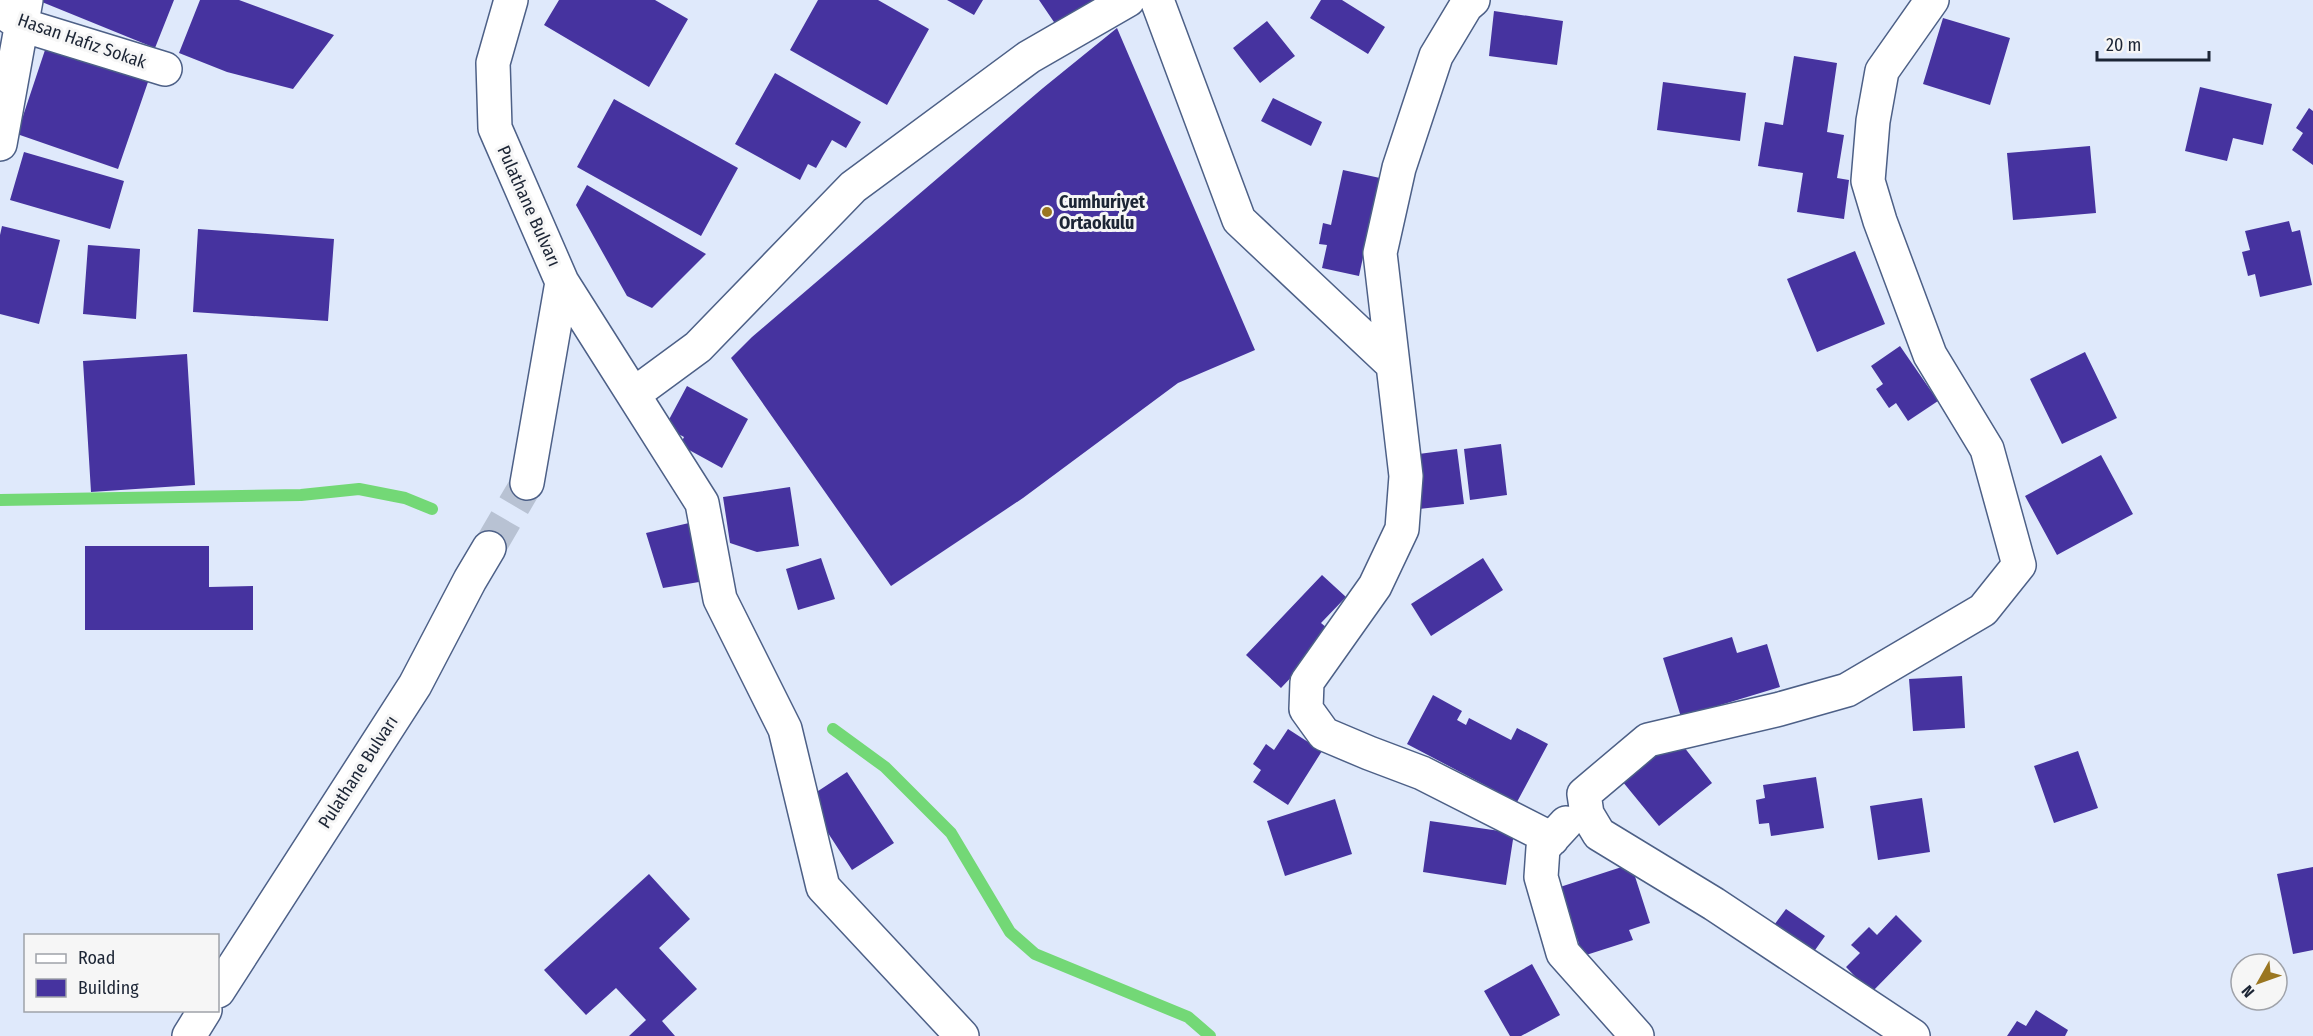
<svg xmlns="http://www.w3.org/2000/svg" width="2313" height="1036" font-family="'Fira Sans Condensed',sans-serif">
	<rect width="100%" height="100%" fill="#dfe9fb"/>
	<g fill="none" stroke-linecap="round" stroke-linejoin="round">
		<path stroke="#73d876" stroke-width="12" d="M0,500L301,495L359,489L405,498L432,509
			M833,729L885,767L951,833L1010,932L1035,954L1188,1017L1210,1036"/>
	</g>
	<path fill="#46339f" d="M37,0H174L155,48Z
		M200,0H239L334,35L293,89L227,72L179,53Z
		M559,0H655L688,19L649,87L544,25Z
		M818,0H878L929,29L887,105L790,50Z
		M947,0H983L974,15Z
		M1039,0H1093L1056,25Z
		M1321,0H1342L1385,27L1368,54L1310,18Z
		M1494,11L1563,21L1557,65L1489,56Z
		M1943,18L2010,38L1990,105L1923,84Z
		M1267,21L1295,56L1260,83L1233,48Z
		M1117,28L1255,350L1178,383L1023,498L891,586L731,358L752,337L1043,88Z
		M46,47L148,82L118,169L17,134Z
		M1794,56L1837,63L1827,132L1844,135L1837,178L1849,180L1844,219L1797,212L1803,173L1758,166L1765,122L1783,125Z
		M775,73L861,122L846,148L832,140L816,168L808,164L800,180L735,144Z
		M1663,82L1746,93L1740,141L1657,130Z
		M2200,87L2272,104L2263,145L2233,138L2227,161L2185,151Z
		M1273,98L1322,122L1311,146L1261,121Z
		M614,99L738,168L701,236L577,167Z
		M2309,108L2313,111V165L2292,150L2303,133L2296,128Z
		M2090,146L2096,213L2013,220L2007,153Z
		M24,152L124,181L110,229L10,200Z
		M1343,170L1380,178L1359,276L1322,268L1327,245L1319,244L1323,223L1331,225Z
		M587,185L706,254L652,308L627,296L576,205Z
		M2289,221L2292,232L2300,230L2312,285L2260,297L2255,274L2248,276L2242,252L2250,250L2245,231Z
		M2,226L60,240L39,324L0,314V235Z
		M198,229L334,239L328,321L193,312Z
		M88,245L140,249L136,319L83,314Z
		M1855,251L1885,324L1817,352L1787,279Z
		M1900,346L1938,401L1908,421L1896,403L1889,408L1876,389L1883,384L1871,366Z
		M2085,352L2117,418L2062,444L2030,379Z
		M187,354L195,485L91,492L83,361Z
		M687,386L748,419L722,468L680,445L684,437L665,427Z
		M1501,444L1507,495L1470,500L1464,449Z
		M1457,449L1464,504L1419,509L1411,455Z
		M2101,455L2133,514L2057,555L2025,496Z
		M790,487L799,546L757,552L730,543L723,497Z
		M689,523L705,581L663,588L646,533Z
		M85,546H209V587L253,586V630H85Z
		M821,558L835,599L798,610L786,569Z
		M1483,558L1503,590L1431,636L1411,604Z
		M1322,575L1346,597L1321,623L1333,633L1281,688L1246,655Z
		M1732,637L1737,653L1767,644L1780,687L1681,717L1663,658Z
		M1962,676L1965,728L1913,731L1909,679Z
		M1433,695L1462,711L1457,720L1466,725L1469,718L1511,740L1517,728L1548,744L1517,802L1407,744Z
		M1288,729L1322,751L1288,805L1253,782L1261,770L1253,764L1266,744L1274,750Z
		M1677,738L1712,783L1659,826L1618,776L1648,751L1652,758Z
		M2078,751L2098,808L2054,823L2034,766Z
		M847,772L894,843L852,870L806,799Z
		M1816,777L1824,828L1771,836L1769,823L1759,824L1756,800L1765,798L1763,785Z
		M1922,798L1930,852L1878,860L1870,806Z
		M1335,799L1352,854L1285,876L1267,821Z
		M1430,821L1514,833L1506,885L1423,872Z
		M1631,864L1650,923L1629,930L1633,940L1583,956L1560,887Z
		M2313,867V950L2293,954L2277,874Z
		M649,874L690,919L659,948L697,989L662,1021L675,1036H629L646,1020L616,988L586,1015L544,970Z
		M1786,909L1825,936L1808,960L1769,932Z
		M1896,915L1922,941L1871,993L1846,967L1860,953L1851,945L1869,927L1877,935Z
		M1532,964L1560,1015L1521,1036H1510L1484,991Z
		M2036,1010L2068,1030L2065,1036H2007L2017,1021L2026,1026Z"/>
	<g fill="none" stroke-linecap="round" stroke-linejoin="round">
		<path stroke="#b8c2d3" stroke-width="33" stroke-dasharray="33 16" stroke-linecap="butt" d="M489,548L527,483"/>
		<g stroke="#4d6087" stroke-width="36">
			<path id="minor" d="M511,0L493,63L495,128L562,282L527,483
				M1157,0L1239,220L1393,365
				M1473,0L1466,6L1436,56L1399,168L1380,253L1406,476L1402,529L1375,586L1307,682L1306,709L1324,734L1369,753L1422,773L1552,839
				M0,10L22,25L165,69
				M0,144L26,0
				M562,282L702,503L720,599L785,729L823,887L962,1036
				M634,394L698,347L853,187L1029,57L1128,0
				M1566,823L1543,848L1541,877L1563,953L1637,1036
				M218,991L415,685L470,580L489,548
				M189,1036L205,1010
				M1913,1036L1714,904L1599,834L1587,814L1584,794L1648,740L1780,709L1847,690L1983,610L2019,565L1987,449L1930,355L1880,221L1868,181L1873,121L1882,71L1932,0"/>
		</g>
		<use href="#minor" stroke="#fff" stroke-width="33"/>
	</g>
	<circle fill="#9a7621" stroke="#f6f6f6" stroke-width="2" cx="1047" cy="212" r="6"/>
	<g text-anchor="middle" stroke-width="6" stroke-linejoin="round" paint-order="stroke">
		<g font-size="18" fill="#1c2535" stroke="#f6f6f6">
			<text transform="translate(82 41) rotate(19)" y="6">Hasan Hafız Sokak</text>
			<text transform="translate(529 206) rotate(66)" y="6">Pulathane Bulvarı</text>
			<text transform="translate(358 772) rotate(-57)" y="6">Pulathane Bulvarı</text>
		</g>
		<g font-size="18" font-weight="bold" fill="#1c2535" stroke="#f6f6f6" text-anchor="start">
			<text x="1059" y="208">Cumhuriyet<tspan x="1059" dy="21">Ortaokulu</tspan></text>
		</g>
	</g>
	<rect x="24" y="934" width="195" height="78" fill="#f6f6f6" stroke="#9fa2a9" stroke-width="1.5"/>
	<rect x="36" y="954" width="30" height="9" fill="#ffffff" stroke="#9fa2a9" stroke-width="1.5"/>
	<text x="78" y="964" font-size="18" fill="#1c2535">Road</text>
	<rect x="36" y="979" width="30" height="18" fill="#46339f" stroke="#9fa2a9" stroke-width="1.5"/>
	<text x="78" y="994" font-size="18" fill="#1c2535">Building</text>
	<g transform="translate(2259 982) rotate(230)"><circle r="28" fill="#f6f6f6" stroke="#9fa2a9" stroke-width="1.5"/>
	<path d="M0-4.5L10 22L0 15L-10 22Z" fill="#9a7621"/>
	<text y="-9" font-size="16" font-weight="bold" text-anchor="middle" fill="#1c2535">N</text>
	</g>
	<path d="M2097 51v9h112v-9" fill="none" stroke="#1c2535" stroke-width="3"/>
	<text x="2106" y="51" font-size="18" fill="#1c2535" stroke="#f6f6f6" stroke-width="4.5" paint-order="stroke">20 m</text>
</svg>
